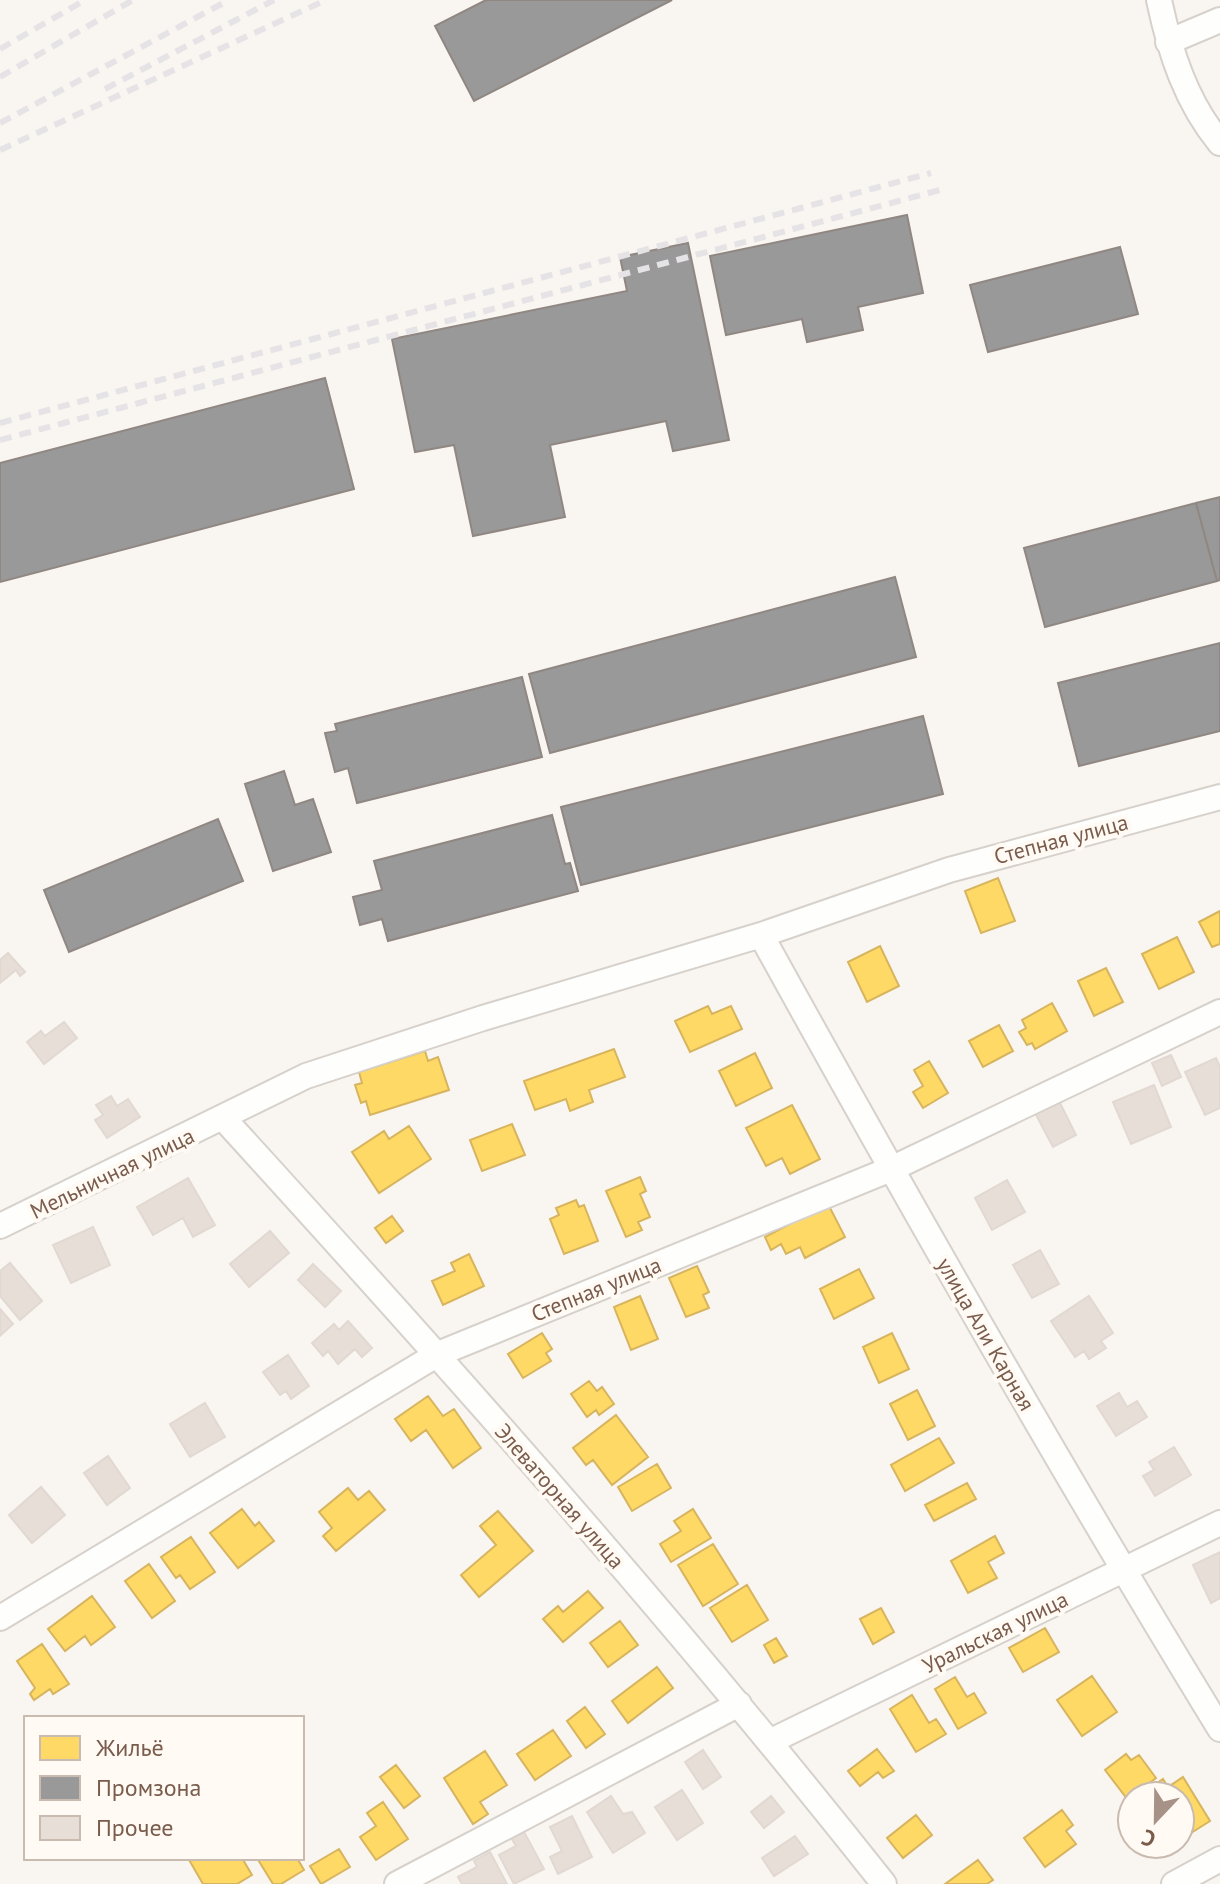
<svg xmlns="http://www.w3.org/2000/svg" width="1220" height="1884" font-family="'PT Sans',sans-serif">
	<rect width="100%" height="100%" fill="#f9f5f0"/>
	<path fill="#ffd966" stroke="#d7b45e" stroke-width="2" d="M998,878L1015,921L981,933L965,891Z
		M1220,911V944L1212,947L1199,922Z
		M1177,937L1194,972L1159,989L1142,954Z
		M880,946L899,986L867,1002L848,962Z
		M1106,968L1123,1002L1094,1016L1078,981Z
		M1052,1003L1067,1031L1035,1049L1032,1043L1027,1045L1019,1032L1026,1028L1022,1020Z
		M708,1006L712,1014L731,1006L742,1029L690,1052L675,1021Z
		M999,1025L1013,1051L983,1067L969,1041Z
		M614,1049L625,1077L589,1090L593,1102L570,1111L566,1099L535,1110L524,1081Z
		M425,1051L428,1061L438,1057L449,1090L370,1115L366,1101L361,1103L355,1085L362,1083L359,1072Z
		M755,1053L772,1088L736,1106L719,1071Z
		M929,1061L948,1093L923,1108L913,1092L923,1086L914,1070Z
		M792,1105L820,1159L790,1174L782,1158L766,1166L746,1128Z
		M512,1124L525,1155L482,1171L470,1140Z
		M409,1126L431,1159L379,1193L352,1152L384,1131L389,1139Z
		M640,1177L646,1191L640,1194L650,1217L638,1222L642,1230L626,1237L606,1191Z
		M576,1200L579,1207L584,1205L598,1241L564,1254L550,1219L559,1215L556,1208Z
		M828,1204L845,1237L805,1258L800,1247L786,1254L781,1244L771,1250L765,1237Z
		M392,1216L403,1231L386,1243L375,1228Z
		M469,1254L484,1286L443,1305L432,1281L455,1271L451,1263Z
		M697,1266L709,1292L703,1295L709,1308L686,1317L669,1278Z
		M859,1269L874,1298L834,1319L820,1289Z
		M640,1296L658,1339L631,1350L614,1307Z
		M542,1333L552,1349L546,1353L551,1361L523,1378L508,1354Z
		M892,1333L909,1369L879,1383L863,1347Z
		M589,1381L597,1391L602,1387L614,1404L599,1415L596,1410L587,1417L571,1394Z
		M917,1390L935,1426L908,1440L890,1404Z
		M428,1396L443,1416L454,1409L481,1448L453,1468L426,1430L411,1441L395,1419Z
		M616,1415L648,1457L612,1485L593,1460L586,1465L573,1448Z
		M939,1438L954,1463L905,1491L891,1465Z
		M657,1464L671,1488L632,1511L618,1487Z
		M967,1483L976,1499L934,1521L925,1505Z
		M348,1488L358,1500L369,1491L385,1510L336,1551L323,1536L332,1528L319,1512Z
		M242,1509L255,1526L259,1522L274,1541L238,1568L210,1533Z
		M693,1509L711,1538L671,1562L660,1544L681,1531L674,1521Z
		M498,1511L533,1551L479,1597L461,1575L496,1545L480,1526Z
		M995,1536L1004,1553L988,1562L997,1578L968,1593L951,1561Z
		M191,1537L215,1572L190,1589L180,1575L176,1578L161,1557Z
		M713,1544L738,1584L703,1606L678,1565Z
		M149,1564L175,1601L152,1618L125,1581Z
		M747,1585L768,1620L732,1642L710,1608Z
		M588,1591L603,1608L563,1642L543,1619L558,1606L563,1612Z
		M92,1596L115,1627L91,1645L85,1636L65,1651L48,1629Z
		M881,1608L894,1632L873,1644L860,1619Z
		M620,1621L638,1645L608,1667L590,1643Z
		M1045,1628L1059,1652L1023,1672L1009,1648Z
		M776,1638L787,1656L774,1663L764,1645Z
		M42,1644L69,1684L53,1694L50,1689L34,1700L30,1694L35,1688L17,1661Z
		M657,1667L673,1688L628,1723L612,1701Z
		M1092,1676L1117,1712L1082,1736L1057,1700Z
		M955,1677L967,1697L974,1693L986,1713L958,1729L935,1689Z
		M912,1695L929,1723L936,1719L946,1734L916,1752L890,1709Z
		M585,1707L605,1734L586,1748L567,1721Z
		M553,1730L571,1756L535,1780L517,1754Z
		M877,1749L894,1771L883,1778L878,1772L860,1786L848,1771Z
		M485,1751L507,1785L480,1802L488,1814L473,1824L444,1778Z
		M1126,1754L1131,1760L1139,1755L1156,1778L1128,1800L1105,1770Z
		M396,1765L420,1796L404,1808L380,1777Z
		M1183,1777L1210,1821L1180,1840V1796H1153L1148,1789L1163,1779L1168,1787Z
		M383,1802L408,1839L376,1860L360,1837L376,1826L367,1813Z
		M1062,1810L1073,1825L1066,1831L1076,1844L1045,1867L1024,1838Z
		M916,1815L932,1835L903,1858L887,1838Z
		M339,1849L350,1867L321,1884L310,1866Z
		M188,1858H242L252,1875L237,1884H203Z
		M257,1858H297L304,1870L281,1884H273Z
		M978,1860L993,1880L987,1884H945Z"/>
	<path fill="#999" stroke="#908782" stroke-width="2" d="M486,0H672L474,101L435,26Z
		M907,215L923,293L858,307L863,330L807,342L802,319L726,335L710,256Z
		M688,243L729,440L673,451L666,421L550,445L565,517L473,536L454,445L415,452L392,339L627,291L620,257Z
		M1120,247L1138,314L988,352L970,285Z
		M325,378L354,489L0,582V463Z
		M1220,497V580L1217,581L1196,503Z
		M1196,503L1217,581L1045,627L1024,548Z
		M895,577L916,657L550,753L529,674Z
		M1220,643V731L1079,766L1058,683Z
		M522,677L542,757L357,803L348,768L335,772L325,733L337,731L335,724Z
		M923,716L943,794L581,885L561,807Z
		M284,771L295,805L313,799L331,852L273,871L245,784Z
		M552,815L565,864L570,863L578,891L388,941L382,919L360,925L353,897L382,890L374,861Z
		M218,819L243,881L69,952L44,890Z"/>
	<path fill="#e6ded7" stroke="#e2d8d2" stroke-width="2" d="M8,953L25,972L20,976L16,970L0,983V960Z
		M64,1022L77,1038L44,1064L27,1042L41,1031L45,1036Z
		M1171,1055L1181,1077L1162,1086L1152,1063Z
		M1216,1058L1220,1067V1108L1205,1115L1185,1072Z
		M1154,1085L1171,1127L1131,1144L1113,1102Z
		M111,1096L117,1106L128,1099L140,1117L107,1138L95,1120L103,1115L96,1105Z
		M1059,1101L1076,1135L1053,1147L1035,1113Z
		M188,1178L215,1225L193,1237L183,1218L153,1235L137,1207Z
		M1007,1180L1025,1212L992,1230L975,1198Z
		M93,1227L110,1265L71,1283L53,1245Z
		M270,1231L289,1253L249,1287L230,1264Z
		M1040,1250L1059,1284L1032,1298L1013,1265Z
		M10,1263L42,1301L20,1320L0,1296V1271Z
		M313,1264L341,1291L325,1307L298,1280Z
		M1089,1296L1113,1333L1101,1341L1106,1348L1089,1359L1084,1351L1075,1357L1051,1321Z
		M0,1309L13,1324L0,1336Z
		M348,1321L372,1348L362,1357L355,1349L338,1364L328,1351L323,1356L312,1343L334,1324L339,1330Z
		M288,1355L309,1386L291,1399L286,1391L280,1395L263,1372Z
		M1119,1393L1127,1407L1137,1401L1147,1417L1116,1436L1097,1406Z
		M205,1403L225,1437L190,1457L170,1424Z
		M1174,1447L1191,1475L1155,1496L1143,1476L1154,1470L1149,1462Z
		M108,1456L130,1488L107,1505L84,1473Z
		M41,1487L65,1515L32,1543L9,1515Z
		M1220,1552V1598L1211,1603L1193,1565Z
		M703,1750L721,1777L703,1789L685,1762Z
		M682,1790L703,1823L677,1840L655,1807Z
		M611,1796L623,1814L632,1812L645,1833L613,1853L587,1812Z
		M771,1796L784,1812L764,1828L751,1812Z
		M572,1816L592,1857L558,1874L550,1857L562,1851L550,1827Z
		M523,1830L544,1869L514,1884L499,1855L516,1846L510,1836Z
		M795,1836L808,1854L774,1876L762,1858Z
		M490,1852L507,1884H462L458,1877L477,1867L474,1861Z"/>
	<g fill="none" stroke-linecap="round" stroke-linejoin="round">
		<g stroke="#d7d1cb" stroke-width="28">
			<path id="street" d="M1159,0C1170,52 1186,102 1220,143
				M1168,42L1220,20
				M761,935C909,1203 1060,1468 1220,1729
				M224,1119C451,1368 675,1620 884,1884
				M0,1226L306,1076L483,1018L761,935L949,870L1220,797
				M0,1618L438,1354L891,1169L1220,1012
				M771,1741L1220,1523
				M397,1884L739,1704
				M1174,1884L1220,1859"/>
		</g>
		<use href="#street" stroke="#fefefd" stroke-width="24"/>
		<path stroke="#e6e3e7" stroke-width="6" stroke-dasharray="12 8" stroke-linecap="butt" d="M0,49L85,0
			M0,77L133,0
			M105,89L274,0
			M0,123L229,0
			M0,150L326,0
			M0,423L931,173
			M0,440L940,190"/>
	</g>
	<g text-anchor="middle" stroke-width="8" stroke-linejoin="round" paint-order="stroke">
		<g font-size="22" fill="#7a5c4d" stroke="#fffaf3">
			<text transform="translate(1061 839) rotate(-15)" y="8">Степная улица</text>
			<text transform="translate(112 1173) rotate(-26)" y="8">Мельничная улица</text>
			<text transform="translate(596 1289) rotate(-22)" y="8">Степная улица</text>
			<text transform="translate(986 1334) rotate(60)" y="8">улица Али Карная</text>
			<text transform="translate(560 1496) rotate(49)" y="8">Элеваторная улица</text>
			<text transform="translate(995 1632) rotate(-26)" y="8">Уральская улица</text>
		</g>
	</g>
	<rect x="24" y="1716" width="280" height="144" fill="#fffaf3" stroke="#cabbb1" stroke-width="2"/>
	<rect x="40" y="1736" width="40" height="24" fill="#ffd966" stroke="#cabbb1" stroke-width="2"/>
	<text x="96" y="1756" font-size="24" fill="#7a5c4d">Жильё</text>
	<rect x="40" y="1776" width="40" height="24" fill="#999999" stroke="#cabbb1" stroke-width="2"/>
	<text x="96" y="1796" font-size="24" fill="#7a5c4d">Промзона</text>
	<rect x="40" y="1816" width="40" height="24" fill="#e6ded7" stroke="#cabbb1" stroke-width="2"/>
	<text x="96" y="1836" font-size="24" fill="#7a5c4d">Прочее</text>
	<g transform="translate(1156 1820) rotate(202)"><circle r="38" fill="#fffaf3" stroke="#cabbb1" stroke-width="2"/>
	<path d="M0-6L14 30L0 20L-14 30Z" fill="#a69286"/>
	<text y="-12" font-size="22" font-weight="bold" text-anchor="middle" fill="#7a5c4d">С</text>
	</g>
</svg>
